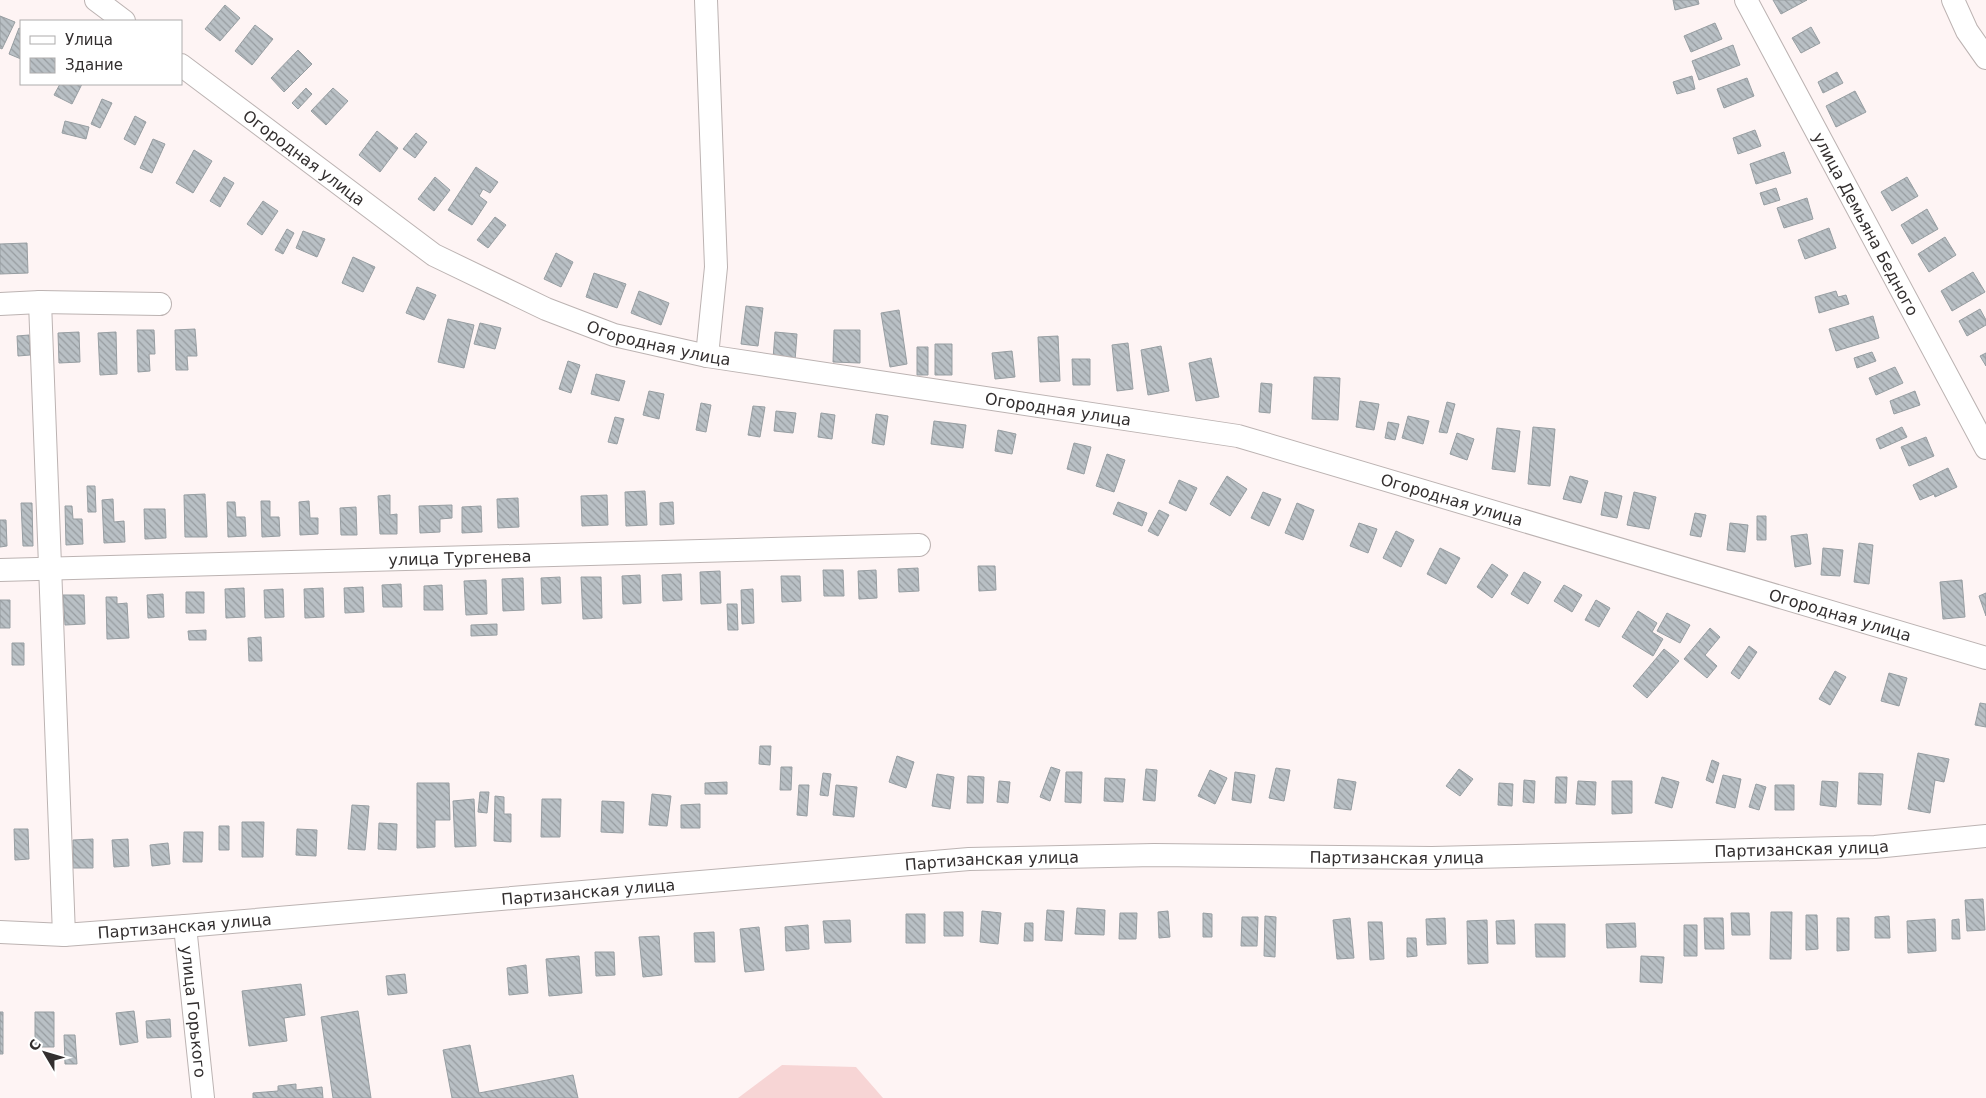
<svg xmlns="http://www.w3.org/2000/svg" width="1986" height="1098" font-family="'DejaVu Sans',sans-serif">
	<defs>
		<pattern id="building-back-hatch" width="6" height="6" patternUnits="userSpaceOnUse" patternTransform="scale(1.25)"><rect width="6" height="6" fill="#b9c0c5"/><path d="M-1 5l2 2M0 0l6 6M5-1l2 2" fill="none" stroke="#979ca0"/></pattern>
	</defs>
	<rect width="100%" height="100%" fill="#fef4f4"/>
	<path fill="#f7d5d5" d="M782,1065L856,1067L883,1098H738Z"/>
	<path fill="url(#building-back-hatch)" stroke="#979ea2" d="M1673,0H1698L1699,4L1675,10Z
		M1773,0H1807L1781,14Z
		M225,5L240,18L220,41L205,29Z
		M0,16L15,22L2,49L0,48Z
		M1715,23L1722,39L1691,52L1684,36Z
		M255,25L273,39L252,65L235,51Z
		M1811,27L1820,43L1801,53L1792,38Z
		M19,28L21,29V59L9,54Z
		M1733,45L1740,65L1699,80L1692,61Z
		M298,50L312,64L284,92L271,78Z
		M1837,72L1843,83L1823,93L1818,82Z
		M1692,76L1695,89L1677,94L1673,82Z
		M1747,78L1754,96L1724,108L1717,89Z
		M60,84H82L72,104L54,95Z
		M306,88L312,94L298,109L292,103Z
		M333,88L348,101L326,125L311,111Z
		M1855,91L1866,112L1836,127L1826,106Z
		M102,99L112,103L100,128L91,124Z
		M135,116L146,122L135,145L124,139Z
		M65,121L89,127L86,139L62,133Z
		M1755,130L1761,146L1738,154L1733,138Z
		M377,131L398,148L380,172L359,155Z
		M416,133L427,142L415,158L403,149Z
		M153,139L165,144L152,173L140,168Z
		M194,150L212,161L193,193L176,183Z
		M1784,152L1791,173L1756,184L1750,164Z
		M476,167L498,182L490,193L483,189L479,196L487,202L472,225L448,210Z
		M224,177L234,183L220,207L210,201Z
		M435,177L450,190L434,211L418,199Z
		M1907,177L1918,196L1892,211L1881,192Z
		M1776,188L1780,200L1764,205L1760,193Z
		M1807,198L1813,219L1784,228L1777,208Z
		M263,201L278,211L262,235L247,224Z
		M1927,209L1938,229L1912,244L1901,225Z
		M495,217L506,225L488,248L477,240Z
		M1829,228L1836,248L1805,259L1798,240Z
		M287,229L294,233L283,254L275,250Z
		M303,231L325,239L317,257L296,248Z
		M1945,237L1956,255L1929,272L1918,254Z
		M27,243L28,273L0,274V244Z
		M556,253L573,262L561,287L544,279Z
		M353,257L375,267L363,292L342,283Z
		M1973,272L1985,292L1952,311L1941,291Z
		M594,273L626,284L617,308L586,297Z
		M417,287L436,295L424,320L406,313Z
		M639,291L669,303L661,325L631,313Z
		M1836,291L1838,297L1846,295L1849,304L1819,313L1815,297Z
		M746,306L763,308L758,346L741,344Z
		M1980,309L1986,320V325L1967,336L1959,321Z
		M899,310L907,364L890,367L881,313Z
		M1873,316L1879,338L1836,351L1829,329Z
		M448,319L474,325L464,368L438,362Z
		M480,323L501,328L495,349L474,344Z
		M195,329L197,356H187L188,370H176L175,330Z
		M137,330H154L155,354H149L150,371L138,372Z
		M834,330H860V363L833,362Z
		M79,332L80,362L59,363L58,333Z
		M116,332L117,374L100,375L98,333Z
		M775,332L797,334L795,361L773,359Z
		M29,335L30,355L18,356L17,336Z
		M1058,336L1060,381L1040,382L1038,337Z
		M1128,343L1133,389L1117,391L1112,345Z
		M935,344H952V375H935Z
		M1161,346L1169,391L1148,395L1141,350Z
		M917,347H928V375H917Z
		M1012,351L1015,377L995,379L992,353Z
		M1872,352L1876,361L1857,368L1854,358Z
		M1986,353V366L1980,356Z
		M1211,358L1219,397L1196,401L1189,363Z
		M1072,359H1090V385H1073Z
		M568,361L580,365L571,393L559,389Z
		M1895,367L1903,383L1876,395L1869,378Z
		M596,374L625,381L619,401L591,394Z
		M1314,377L1340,378L1338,420L1312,419Z
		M1261,383L1272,384L1270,413L1259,412Z
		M649,391L664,394L659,419L643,415Z
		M1915,391L1920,405L1894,414L1890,401Z
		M1360,401L1379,404L1374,430L1356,427Z
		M1447,402L1455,404L1447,433L1439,432Z
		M701,403L711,405L706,432L696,430Z
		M753,406L765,407L760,437L748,435Z
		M776,411L796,413L793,433L774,431Z
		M821,413L835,415L832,439L818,437Z
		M876,414L888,416L884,445L872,443Z
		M1408,416L1429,421L1423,444L1402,438Z
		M615,417L624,419L617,444L608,442Z
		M934,421L966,425L963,448L931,444Z
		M1388,422L1399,424L1395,440L1385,438Z
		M1533,427L1555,429L1550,486L1528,484Z
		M1902,427L1907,437L1880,449L1876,439Z
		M1497,428L1520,431L1515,472L1492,469Z
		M998,430L1016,434L1012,454L995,451Z
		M1457,433L1474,439L1467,460L1450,454Z
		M1926,437L1934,456L1909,466L1901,447Z
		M1074,443L1091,447L1084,474L1067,469Z
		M1107,454L1125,460L1114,492L1096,486Z
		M1948,468L1957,487L1935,497L1934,494L1920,500L1913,485Z
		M1227,476L1247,489L1230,516L1210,504Z
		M1570,476L1588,481L1581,503L1563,499Z
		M1179,480L1197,488L1186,511L1169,503Z
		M87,486H95L96,512H88Z
		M645,491L647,525L626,526L625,492Z
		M1263,492L1281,499L1269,526L1251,518Z
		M1605,492L1622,496L1617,518L1601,515Z
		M1634,492L1656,497L1649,529L1627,525Z
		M205,494L207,537H185L184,495Z
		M390,495V515L397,514V534H380L378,496Z
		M607,495L608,525L582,526L581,496Z
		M518,498L519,527L498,528L497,499Z
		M113,499L114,522L124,521L125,542L104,543L102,500Z
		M261,501H270V517H279L280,536L262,537Z
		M309,501L310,518H318V534L300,535L299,502Z
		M227,502H235L236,517H245L246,536L228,537Z
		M673,502L674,524L660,525V503Z
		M1118,502L1147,513L1142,526L1113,514Z
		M21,503H32L33,546H23Z
		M1297,503L1314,510L1303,540L1285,533Z
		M452,505V518L440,519V532L420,533L419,506Z
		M65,506H72L73,519H82L83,544L66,545Z
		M481,506L482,532L462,533V507Z
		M356,507L357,535H341L340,508Z
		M144,509H165L166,538L145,539Z
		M1159,510L1169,515L1158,536L1148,531Z
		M1695,513L1706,515L1701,537L1690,535Z
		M1757,516H1766V540H1757Z
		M0,520H6L7,546L0,547Z
		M1359,523L1377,529L1368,553L1350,546Z
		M1730,523L1748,525L1745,552L1727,550Z
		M1396,531L1414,540L1401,567L1383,558Z
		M1807,534L1811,564L1795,567L1791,536Z
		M1859,543L1873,545L1869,584L1854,582Z
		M1440,548L1460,558L1446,584L1427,574Z
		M1823,548L1843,550L1840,576L1821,575Z
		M1492,564L1508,575L1492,598L1477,587Z
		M978,566H995L996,590L979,591Z
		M918,568L919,591L899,592L898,569Z
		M823,570H843L844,596H824Z
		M876,570L877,598L859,599L858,571Z
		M720,571L721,603L701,604L700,572Z
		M1524,572L1541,582L1528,604L1511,594Z
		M681,574L682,600L663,601L662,575Z
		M640,575L641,603L623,604L622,576Z
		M781,576H800L801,601L782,602Z
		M560,577L561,603L542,604L541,578Z
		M581,577H601L602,618L583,619Z
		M523,578L524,610L503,611L502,579Z
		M486,580L487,614L466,615L464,581Z
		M1962,580L1965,617L1943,619L1940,582Z
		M401,584L402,607H383L382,585Z
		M442,585L443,610H424V586Z
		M1564,585L1582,595L1572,612L1554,601Z
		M363,587L364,612L345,613L344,588Z
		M244,588L245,617L226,618L225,589Z
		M323,588L324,617L305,618L304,589Z
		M283,589L284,617L265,618L264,590Z
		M753,589L754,623L742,624L741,590Z
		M186,592H204V613H186Z
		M1986,593V616L1979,596Z
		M163,594L164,617L148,618L147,595Z
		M63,595H84L85,624L65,625Z
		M106,597H117V604L127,603L129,638L107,639Z
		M0,600H10V628H0Z
		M1596,600L1610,608L1599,627L1585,620Z
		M727,604H737L738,630H728Z
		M1638,611L1657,623L1652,632L1663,639L1653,656L1622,637Z
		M1667,613L1690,625L1680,643L1657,631Z
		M497,624V635L471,636V625Z
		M1710,628L1720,637L1705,655L1717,666L1707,678L1684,659Z
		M206,630V640H189L188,631Z
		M261,637L262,661H249L248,638Z
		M12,643H24V665H12Z
		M1749,646L1757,652L1739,679L1731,673Z
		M1664,649L1679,661L1647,698L1633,686Z
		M1835,671L1846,677L1830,705L1819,699Z
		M1889,673L1907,678L1899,706L1881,701Z
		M1980,703L1986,704V727L1975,725Z
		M760,746H771L770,765L759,764Z
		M1918,753L1949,759L1944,782L1935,780L1930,813L1908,809Z
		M897,756L914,762L906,788L889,782Z
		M1712,760L1719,763L1713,783L1706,780Z
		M781,767H792L791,790H780Z
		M1051,767L1060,770L1050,801L1040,797Z
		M1276,768L1290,770L1284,801L1269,798Z
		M1146,769L1157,770L1155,801L1143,800Z
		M1459,769L1473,779L1460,796L1446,786Z
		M1210,770L1227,778L1215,804L1198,796Z
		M1066,772H1082L1081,803L1065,802Z
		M1235,772L1255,775L1251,803L1232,800Z
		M823,773L831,774L828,796L820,795Z
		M1859,773L1883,774L1881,805L1858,804Z
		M937,774L954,777L950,809L932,806Z
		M1723,775L1741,779L1735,808L1716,803Z
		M968,776L984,777L983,803H967Z
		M1556,777H1567L1566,803H1555Z
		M1662,777L1679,782L1672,808L1655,803Z
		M1105,778L1125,779L1123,802L1104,801Z
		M1338,779L1356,782L1351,810L1334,808Z
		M1524,780L1535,781L1534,803L1523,802Z
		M999,781L1010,782L1008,803L997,802Z
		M1578,781L1596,782L1595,805L1576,804Z
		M1612,781H1632V813L1612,814Z
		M1822,781L1838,782L1836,807L1820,805Z
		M727,782V794H705V783Z
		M417,783H449L450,820H435V847L417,848Z
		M1499,783L1513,784L1512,806L1498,805Z
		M1756,784L1766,787L1759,810L1749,807Z
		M799,785H809L807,816L797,815Z
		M836,785L857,787L854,817L833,815Z
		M1775,785H1794V810H1775Z
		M480,792H489L487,813L478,812Z
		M652,794L671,796L667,826L649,825Z
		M495,796L504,797V814H511V842L494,841Z
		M474,799L476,846L455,847L453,801Z
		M542,799H561L560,837H541Z
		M602,801L624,802L623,833L601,832Z
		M700,804V828H681V805Z
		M352,805L369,806L365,850L348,849Z
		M242,822H264L263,857H242Z
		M379,823L397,824L396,850L378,849Z
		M219,826H229V850H219Z
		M14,829H28L29,859L15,860Z
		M297,829L317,830L316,856L296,855Z
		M184,832H203L202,862H183Z
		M93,839V868H73V840Z
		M128,839L129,866L114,867L112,840Z
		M168,843L170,864L152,866L150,845Z
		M1983,899L1985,930L1967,931L1965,900Z
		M1077,908L1105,910L1104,935L1075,934Z
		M1047,910L1064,911L1062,941L1045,940Z
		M982,911L1001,913L998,944L980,942Z
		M1168,911L1170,937L1159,938L1158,912Z
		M944,912H963V936H944Z
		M1771,912H1792L1791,959H1770Z
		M1120,913H1137L1136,939H1119Z
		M1203,913L1212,914V937H1203Z
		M1731,913H1749L1750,935H1732Z
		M906,914H925V943H906Z
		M1806,915H1817L1818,949L1806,950Z
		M1265,916L1276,917L1275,957L1264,956Z
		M1889,916L1890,938H1875V917Z
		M1242,917H1258L1257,946H1241Z
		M1350,918L1354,958L1337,959L1333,920Z
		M1445,918L1446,944L1427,945L1426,919Z
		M1704,918H1723L1724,949H1705Z
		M1837,918H1849V950L1837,951Z
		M1935,919L1936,951L1908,953L1907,921Z
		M1959,919L1960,939H1952V920Z
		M850,920L851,942L825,943L823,921Z
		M1487,920L1488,963L1468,964L1467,921Z
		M1514,920L1515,944H1497L1496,921Z
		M1368,922H1382L1384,959L1370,960Z
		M1025,923H1033V941H1024Z
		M1635,923L1636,947L1607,948L1606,924Z
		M1535,924H1565V957H1536Z
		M808,925L809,949L786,951L785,927Z
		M1684,925H1697V956H1684Z
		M759,927L764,970L745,972L740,929Z
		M714,932L715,962H695L694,933Z
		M659,936L662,975L643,977L639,937Z
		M1407,938H1416L1417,956L1407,957Z
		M595,952H614L615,975L596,976Z
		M579,956L582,993L549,996L546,959Z
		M1641,956L1664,957L1662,983L1640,982Z
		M526,965L528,993L509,995L507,968Z
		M405,974L407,993L388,995L386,976Z
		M301,984L305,1015L284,1018L287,1041L249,1046L242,991Z
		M134,1011L138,1042L120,1045L116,1013Z
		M358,1011L371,1098H333L321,1017Z
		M0,1012H3V1054H0Z
		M35,1012H54V1047H35Z
		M170,1019L171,1037L147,1038L146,1021Z
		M64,1035H75L77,1064H65Z
		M470,1045L479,1093L573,1075L578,1098H452L443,1050Z
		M296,1084V1090L322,1087L323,1098H253V1093L278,1091V1086Z"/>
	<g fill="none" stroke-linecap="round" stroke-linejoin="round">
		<g stroke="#bcb3b2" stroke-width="24">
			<g id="minor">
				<path d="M96,0L124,21"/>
				<path d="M706,0L716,267L707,356"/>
				<path id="s1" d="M1746,0L1986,448"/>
				<path d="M1953,0L1967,31L1986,58"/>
				<path id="s2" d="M181,65L434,255L546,309L614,335L707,356L1238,436L1986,658"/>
				<path d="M40,302L64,935"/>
				<path d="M0,304L40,302L160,304"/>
				<path id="s3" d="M0,570L919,545"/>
				<path id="s4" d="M185,926L203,1098"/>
				<path id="s5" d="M0,932L64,935L185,926L969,859L1154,855L1432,858L1875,847L1986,836"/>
			</g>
		</g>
		<use href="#minor" stroke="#fff" stroke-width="22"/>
	</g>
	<g text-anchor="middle" stroke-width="4" stroke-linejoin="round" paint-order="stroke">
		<g font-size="16" fill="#332f2f" stroke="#fff">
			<text dy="6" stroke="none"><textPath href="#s2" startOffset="154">Огородная улица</textPath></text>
			<text dy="6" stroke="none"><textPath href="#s1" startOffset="254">улица Демьяна Бедного</textPath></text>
			<text dy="6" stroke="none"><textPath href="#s2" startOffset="559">Огородная улица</textPath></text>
			<text dy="6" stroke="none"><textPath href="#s2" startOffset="964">Огородная улица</textPath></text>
			<text dy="6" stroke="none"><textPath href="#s2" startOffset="1369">Огородная улица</textPath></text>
			<text dy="6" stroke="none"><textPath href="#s3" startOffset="460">улица Тургенева</textPath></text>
			<text dy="6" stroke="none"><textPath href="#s2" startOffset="1774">Огородная улица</textPath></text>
			<text dy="6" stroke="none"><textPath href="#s5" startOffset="1805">Партизанская улица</textPath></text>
			<text dy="6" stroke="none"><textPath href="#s5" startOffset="1400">Партизанская улица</textPath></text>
			<text dy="6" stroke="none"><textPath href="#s5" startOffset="995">Партизанская улица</textPath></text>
			<text dy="6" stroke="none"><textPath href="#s5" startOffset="590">Партизанская улица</textPath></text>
			<text dy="6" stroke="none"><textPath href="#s5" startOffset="185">Партизанская улица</textPath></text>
			<text dy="6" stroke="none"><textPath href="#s4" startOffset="86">улица Горького</textPath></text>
		</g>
	</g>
	<rect x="20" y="20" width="162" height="65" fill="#ffffff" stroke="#adacac"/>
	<rect x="30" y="36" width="25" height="8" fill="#ffffff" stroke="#adacac"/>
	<text x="65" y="45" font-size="15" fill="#332f2f">Улица</text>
	<rect x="30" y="58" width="25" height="15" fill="url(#building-back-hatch)" stroke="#adacac"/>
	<text x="65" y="70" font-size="15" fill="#332f2f">Здание</text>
	<g transform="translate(45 1053) rotate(308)" stroke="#ffffff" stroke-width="4" paint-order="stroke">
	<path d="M0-4L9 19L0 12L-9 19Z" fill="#332f2f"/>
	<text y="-8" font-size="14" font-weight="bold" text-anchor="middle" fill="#332f2f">С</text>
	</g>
</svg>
